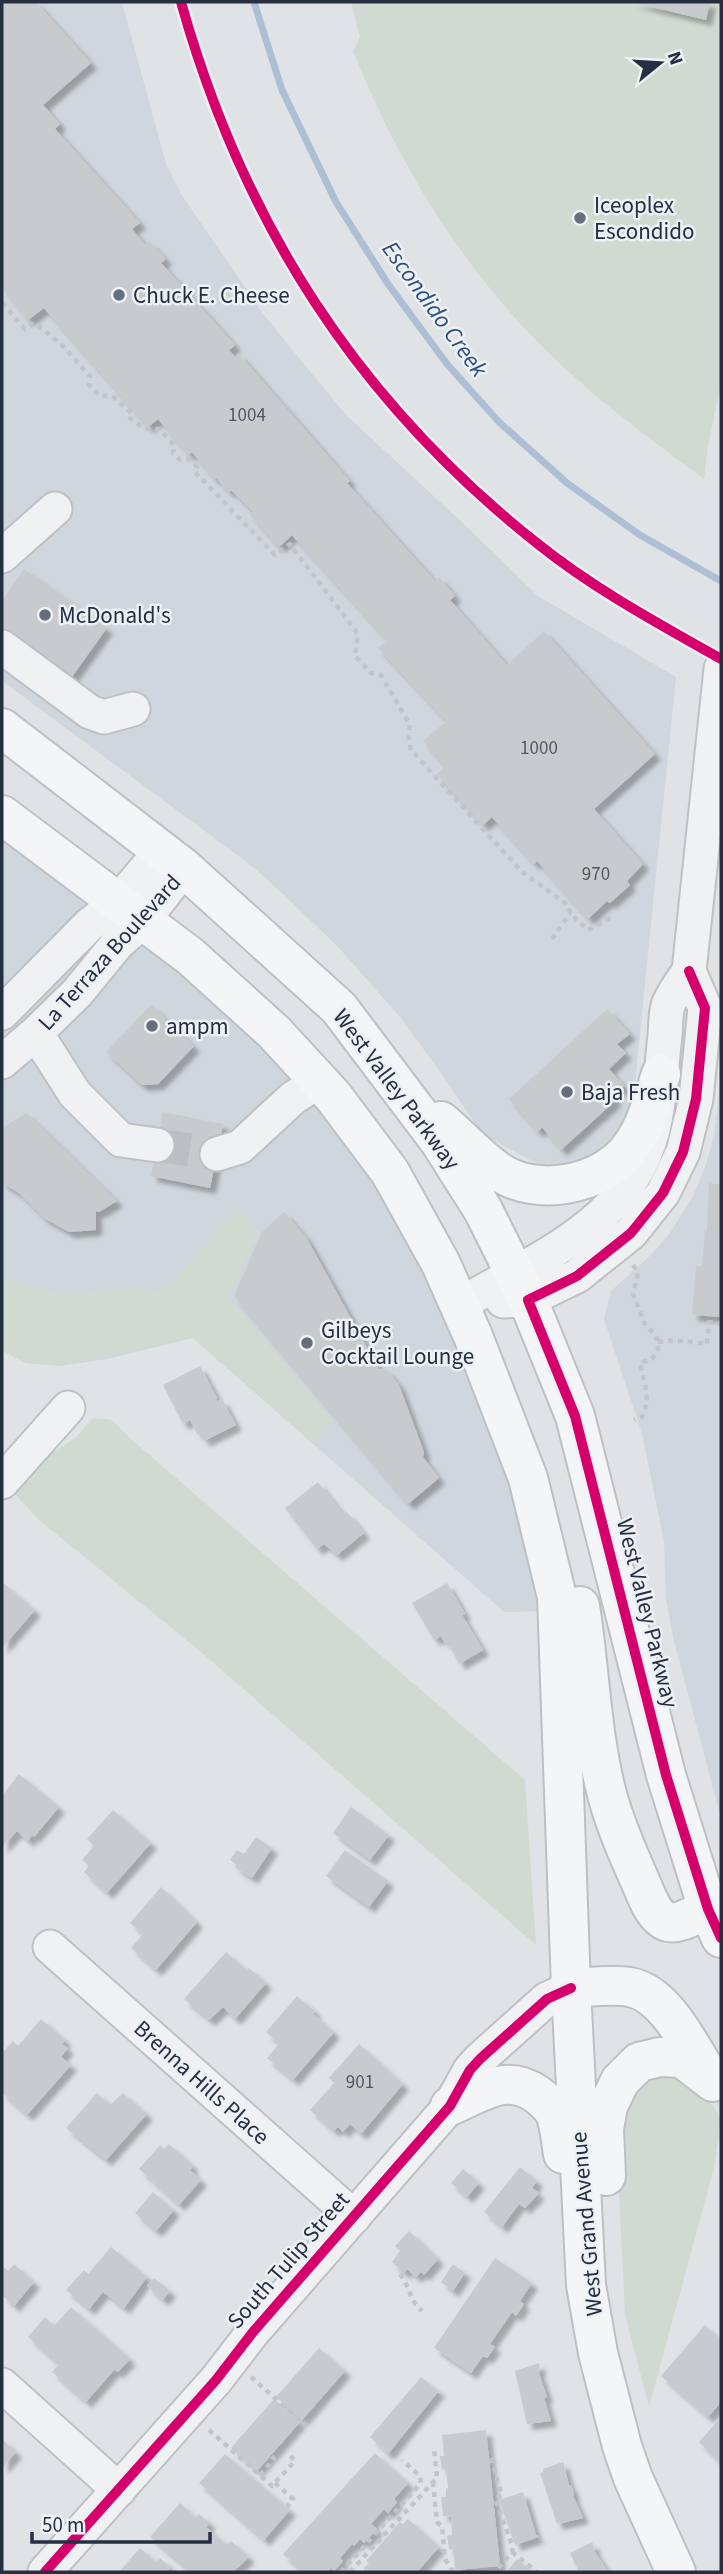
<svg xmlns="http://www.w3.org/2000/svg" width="723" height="2574" font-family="'Source Sans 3',sans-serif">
	<defs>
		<filter id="shadow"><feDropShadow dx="6" dy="6" stdDeviation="2" flood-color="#0004"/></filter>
	</defs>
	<rect width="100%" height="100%" fill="#e0e3e6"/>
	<path fill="#d0d6dd" d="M2,2H122L166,164L181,194L264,315L345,414L466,526L538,596L676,677L632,1113L601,1155L549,1170L482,1134L446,1080L400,1017L338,947L284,895L252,866L2,681Z
		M2,815L118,902L390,1172L558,1611L504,1612L193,1338L107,1359L60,1366L25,1363L2,1350Z
		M721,1076V1818L673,1637L666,1599L664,1541L642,1434L604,1319L611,1291L652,1254L670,1233L693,1196L705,1167L714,1136Z"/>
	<path fill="#d0dad0" d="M351,2H721V385L708,445L704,479C642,433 578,386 525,329C450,248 394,153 353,51L360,37Z
		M238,1207L259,1232L228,1297L332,1419L311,1442L193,1338L60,1366L25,1363L2,1350V1278L64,1295L136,1287L154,1292L170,1285Z
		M93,1418L112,1420L131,1439L525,1780L536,1945L201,1652L38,1519L13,1492L45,1458L76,1437Z
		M657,2070L700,2085L721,2119L714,2168L649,2407L625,2314L616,2128L624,2092Z"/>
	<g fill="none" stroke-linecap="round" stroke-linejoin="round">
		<path stroke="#acbfd4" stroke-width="7" d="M254,2L282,90L336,202L388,284L447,364L499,422L567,483L640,535L721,581"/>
	</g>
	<path fill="#c8cbce" filter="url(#shadow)" d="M2,2H36L91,63L43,105L60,124L55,129L140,223L132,229L145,245L149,241L166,259L161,263L235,345L229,350L235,357L239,354L350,481L347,483L435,581L439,577L455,596L450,600L507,665L544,631L655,754L594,809L643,864L627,881L630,885L610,903L607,901L588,919L537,861L534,864L492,817L483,825L437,774L445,766L423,741L446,721L378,648L387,640L292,535L279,547L250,515L253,512L231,490L229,492L216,478L214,479L192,452L189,455L158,419L148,427L44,308L28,320L2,287Z
		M632,2H710L706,20Z
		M24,569L107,628L66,685L2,634V601Z
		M151,1005L194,1046L158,1084L142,1085L106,1052Z
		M607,1009L630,1034L617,1044L626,1053L609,1069L624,1086L612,1096L616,1100L561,1150L542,1127L538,1132L509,1099Z
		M163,1112L223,1124L210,1188L151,1176Z
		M26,1113L117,1201L99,1212L96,1211V1230L69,1232L44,1218L19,1193L2,1183V1128Z
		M709,1183L721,1185V1317L692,1315L696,1266H702L705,1231H707Z
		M284,1212L306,1237L379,1369L387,1370L399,1385L424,1452L423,1457L439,1478L408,1504L234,1296L262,1232Z
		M200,1366L217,1398L216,1402L222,1399L236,1425L204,1441L200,1433L198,1435L190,1420L183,1424L163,1385Z
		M318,1482L344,1515L347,1512L364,1533L337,1555L324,1544L317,1549L285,1508Z
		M2,1582L35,1610L2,1648Z
		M447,1583L465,1614L462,1615L483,1650L459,1664L448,1642L445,1643L441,1636L434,1640L412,1603Z
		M19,1774L59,1807L34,1837L32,1835L28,1841L17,1831L2,1847V1796Z
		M351,1807L389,1835L370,1860L333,1833Z
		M113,1810L151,1843L107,1893L84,1872L89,1866L82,1860L94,1846L87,1839Z
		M256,1837L272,1848L252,1878L235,1867L237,1865L230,1860L237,1850L244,1854Z
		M345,1850L388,1881L369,1907L326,1876Z
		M161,1887L197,1922L156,1970L131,1948L143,1934L130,1923Z
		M226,1952L247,1971L249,1968L266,1983L235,2019L223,2007L209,2020L184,1999Z
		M297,1996L315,2011L313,2014L334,2032L293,2080L267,2058L279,2044L266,2032Z
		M41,2019L65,2040L62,2044L68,2048L61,2057L71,2065L27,2115L2,2093V2053L13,2041L18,2046Z
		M359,2044L403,2084L361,2134L350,2124L343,2132L338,2127L334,2131L310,2110L334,2083L329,2078Z
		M97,2093L110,2105L123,2093L147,2114L106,2160L66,2128Z
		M169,2144L193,2166L190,2170L201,2180L179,2205L139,2169L160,2145L164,2149Z
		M520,2167L537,2181L532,2188L539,2193L525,2208L519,2204L502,2227L484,2212Z
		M463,2169L479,2183L467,2197L451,2183Z
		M153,2192L174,2210L156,2231L135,2213Z
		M409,2231L438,2259L424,2275L421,2272L416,2277L407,2269L404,2273L392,2262L400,2251L395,2246Z
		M111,2247L147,2277L124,2308L103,2292L89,2309L66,2290L84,2270L88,2274Z
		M495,2258L532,2283L520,2301L524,2304L516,2316L512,2312L490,2344L495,2347L487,2358L483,2356L471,2373L434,2348Z
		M14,2264L34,2282L14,2306L2,2295V2265L8,2271Z
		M453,2264L465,2273L453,2291L441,2282Z
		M154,2278L170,2291L163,2300L147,2286Z
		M71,2307L130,2359L118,2372L114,2370L86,2402L52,2372L59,2364L28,2337L45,2317L54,2326Z
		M705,2325L721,2340V2402L708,2417L661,2376Z
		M319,2348L345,2371L302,2420L276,2397Z
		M539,2363L540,2369L538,2370L547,2397L544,2398L551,2421L527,2424L515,2371Z
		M421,2377L440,2392L437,2393L388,2454L370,2437Z
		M274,2399L300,2422L257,2471L231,2448Z
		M721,2417V2463L699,2442Z
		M486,2430L500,2566L455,2570L453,2549H449L447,2536L452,2535L451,2517L443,2516L441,2497H446V2489L448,2488L446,2469L442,2470L440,2456H444L442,2435Z
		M2,2439L16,2452L2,2468Z
		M375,2453L408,2483L394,2499L397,2502L388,2513L384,2509L371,2524L377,2529L364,2543L360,2539L354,2546L352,2544L340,2558L343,2561L334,2571L331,2568L327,2572H303L283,2554Z
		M225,2454L290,2510L264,2540L199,2483Z
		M563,2462L569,2485H571L574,2495L573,2496L583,2518L557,2524L540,2473L543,2472V2469Z
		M523,2492L536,2535L539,2537L515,2545L499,2500Z
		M180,2503L196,2518L199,2514L210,2523L206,2527L227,2545L231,2541L249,2557L233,2572H191L150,2537Z
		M408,2519L439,2547L417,2572H367L363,2569L369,2563L366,2561L400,2522L403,2524Z
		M592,2542L595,2548L593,2549L608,2572H579L570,2553Z
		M140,2548L156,2562L160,2558L170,2567L167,2572H119Z
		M517,2559L532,2572H506Z"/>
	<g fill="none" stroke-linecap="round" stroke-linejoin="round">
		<path stroke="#bbbfc5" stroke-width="33" stroke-dasharray="33 17" stroke-linecap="butt" d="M157,1145L217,1154"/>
		<g stroke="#bec1c4" stroke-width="37">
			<path id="minor" d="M2,556L55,509
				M2,647L90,712L104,717L133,709
				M2,1013L89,925L118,902L161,851
				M36,1033L75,1094L121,1140L157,1145
				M2,1062L36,1033L77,993L118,943L143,921L184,868
				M217,1154L240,1147L293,1098L319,1081
				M503,1301L528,1300L577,1276L631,1233L663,1193L683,1152L696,1099L705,1008L689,971
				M461,1304C542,1255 639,1221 656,1115C661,1088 662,1061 665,1035C666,1025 665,1012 669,1003C674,992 682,981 689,971L721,669
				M2,1482L68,1408
				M50,1947L354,2217
				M2,2385L119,2490
				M45,2572L216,2380L253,2332L450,2106L470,2070L480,2059L547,1999L571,1988"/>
		</g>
		<g stroke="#bcc0c4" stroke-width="42">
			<path id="major" d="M2,728L184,868L339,1008L440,1142L483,1210L528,1300L575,1416L666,1775L708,1909L721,1938
				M2,815L190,956L274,1032L333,1096L390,1172L441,1264L473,1336L528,1478L557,1597L571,1988L586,2285L598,2353L622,2446L633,2478L676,2572
				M441,1121C460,1137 478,1157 498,1171C536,1198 603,1185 630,1148C646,1127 653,1099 661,1074
				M580,1606C590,1669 591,1736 608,1798C616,1827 629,1856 641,1883C646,1895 654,1918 668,1922C680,1925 697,1913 708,1909
				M571,1988C590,1987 612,1984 630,1987C666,1994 689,2045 708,2074
				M450,2106C481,2093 506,2072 538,2095C545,2101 553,2107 556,2116C560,2128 561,2142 563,2154
				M606,2176L604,2129L608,2106L620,2081L639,2062L660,2057L682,2058L713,2082"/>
		</g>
		<path stroke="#c2c4c9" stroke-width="4.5" stroke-dasharray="5 5" stroke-linecap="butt" d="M2,303L25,329L35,323L62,345L90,376L89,385L100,396H112L132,413L130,418L145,429H159L174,445L173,453L180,460L189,459L197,467L195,472L275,555L290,544L358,634L355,656L371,673L381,675L410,725L408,734L411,750L522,872L568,905L570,913L588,930L611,918
			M552,939L570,913
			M633,1265L638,1273L633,1294L646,1327L654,1333L657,1339L658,1349L652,1359L640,1363C643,1382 652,1397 642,1417L634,1420
			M658,1342L673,1340L707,1344L709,1322L721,1324
			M400,2274C410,2287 409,2300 422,2311
			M251,2377L309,2428
			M209,2430L272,2486L295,2461L288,2453
			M491,2458L502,2496L495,2498L513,2548L512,2552L495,2572
			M260,2475L274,2459L271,2455
			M433,2482L437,2522L442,2526L445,2559L453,2572
			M275,2483L293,2499L287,2507
			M512,2552L537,2572
			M341,2572L421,2483L420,2476L402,2460
			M350,2572L437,2478L434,2447"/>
		<use href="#minor" stroke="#eff1f3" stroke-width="33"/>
		<use href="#major" stroke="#f4f5f6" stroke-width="38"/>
		<g stroke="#edf1f6" stroke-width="15">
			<path id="cycleway" d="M181,2C243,223 357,401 538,544C594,589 659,624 721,659
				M689,971L705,1008L696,1099L683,1152L663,1193L631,1233L577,1276L528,1300L575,1416L666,1775L708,1909L721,1938
				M45,2572L216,2380L253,2332L450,2106L470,2070L480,2059L547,1999L571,1988"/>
		</g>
		<use href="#cycleway" stroke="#d6006c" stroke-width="10"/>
	</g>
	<g fill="#666e7b" stroke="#edf1f6" stroke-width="2.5">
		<circle cx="580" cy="218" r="7"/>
		<circle cx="119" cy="295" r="7"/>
		<circle cx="45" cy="615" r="7"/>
		<circle cx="152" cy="1026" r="7"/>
		<circle cx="567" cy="1092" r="7"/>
		<circle cx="307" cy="1343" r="7"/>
	</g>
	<g text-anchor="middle" stroke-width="5" stroke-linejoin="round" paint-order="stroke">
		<g font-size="19" fill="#4e5765">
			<text x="247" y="421">1004</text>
			<text x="539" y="754">1000</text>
			<text x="596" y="880">970</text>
			<text x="360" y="2088">901</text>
		</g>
		<g font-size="23" fill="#252f41" stroke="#edf1f6" text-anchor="start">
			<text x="594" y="213">Iceoplex<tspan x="594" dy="26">Escondido</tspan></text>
			<text x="133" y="303">Chuck E. Cheese</text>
			<text x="59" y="623">McDonald's</text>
			<text x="166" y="1034">ampm</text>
			<text x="581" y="1100">Baja Fresh</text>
			<text x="321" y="1338">Gilbeys<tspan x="321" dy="26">Cocktail Lounge</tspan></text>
		</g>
		<g font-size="23" fill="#252f41" stroke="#edf1f6">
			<text transform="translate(109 952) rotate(-48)" y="8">La Terraza Boulevard</text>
			<text transform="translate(397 1089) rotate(53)" y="8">West Valley Parkway</text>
			<text transform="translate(648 1613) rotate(76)" y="8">West Valley Parkway</text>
			<text transform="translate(202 2082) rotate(42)" y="8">Brenna Hills Place</text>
			<text transform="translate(586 2224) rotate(-95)" y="8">West Grand Avenue</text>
			<text transform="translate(288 2260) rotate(-49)" y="8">South Tulip Street</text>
		</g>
		<g font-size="24" font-style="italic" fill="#2c4e78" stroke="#edf1f6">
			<text transform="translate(435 309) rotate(54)" y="8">Escondido Creek</text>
		</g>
	</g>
	<rect width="723" height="2574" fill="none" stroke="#252f41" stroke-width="7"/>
	<g transform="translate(660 63) rotate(72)" stroke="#edf1f6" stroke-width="5" paint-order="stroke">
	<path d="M0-5L12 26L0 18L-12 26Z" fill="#252f41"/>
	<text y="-10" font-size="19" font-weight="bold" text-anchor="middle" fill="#252f41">N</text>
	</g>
	<path d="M32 2532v10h178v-10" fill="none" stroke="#252f41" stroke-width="3.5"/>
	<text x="42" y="2532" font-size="21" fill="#252f41" stroke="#edf1f6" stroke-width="5" paint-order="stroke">50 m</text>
</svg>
